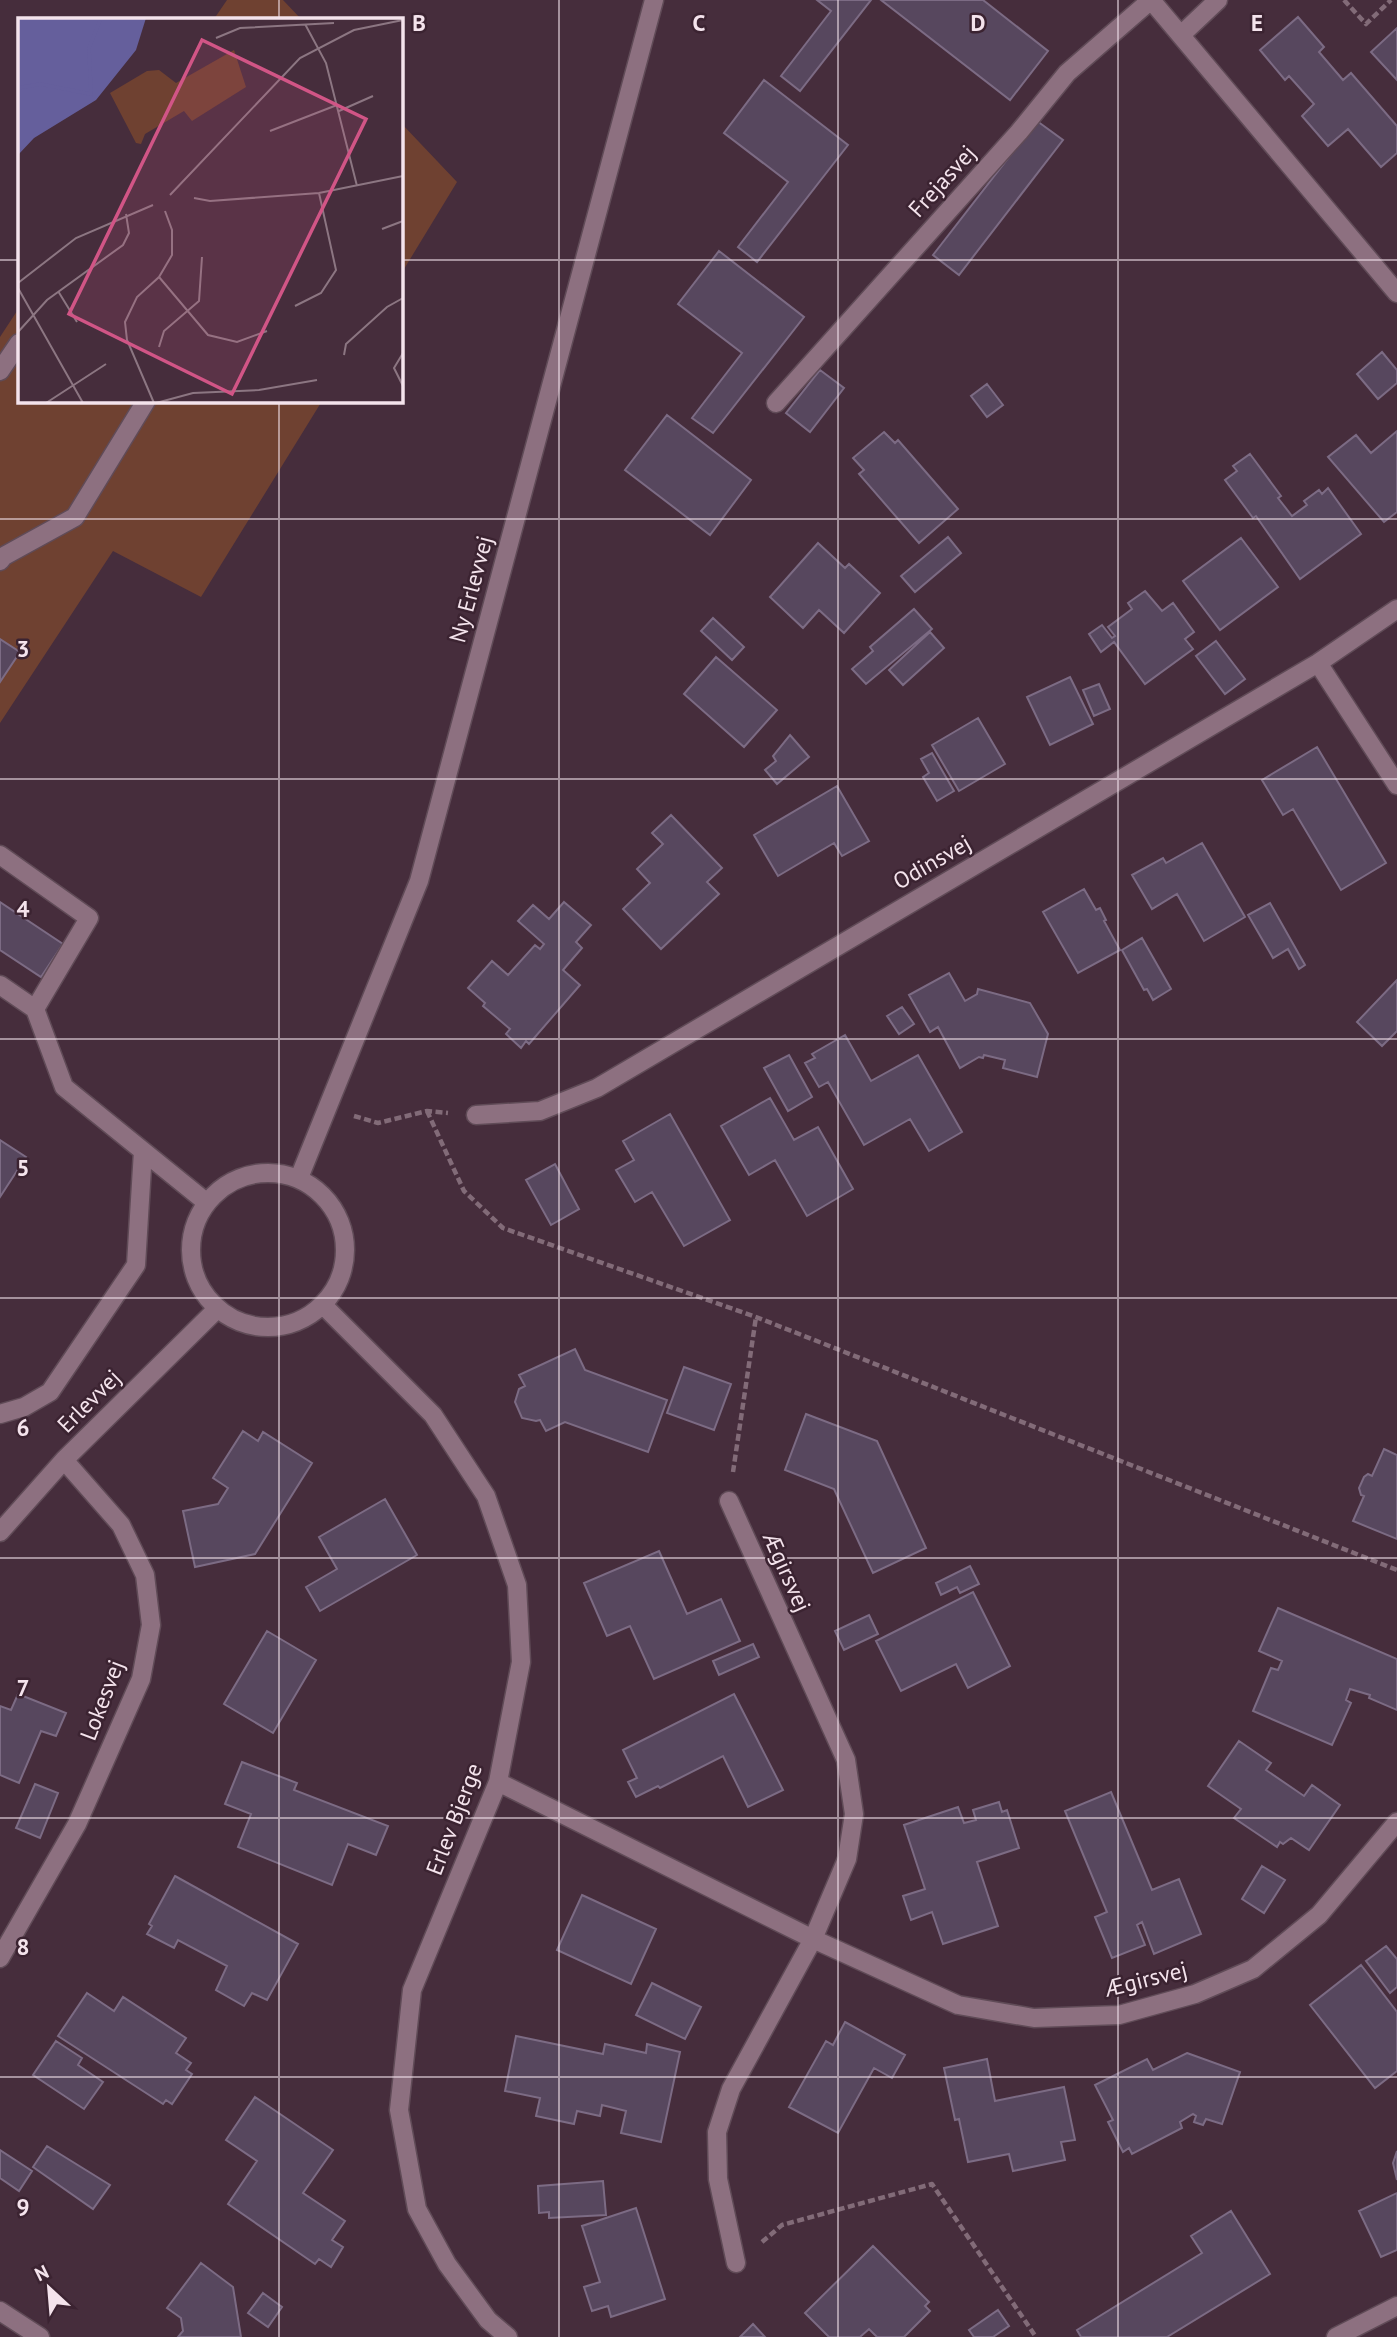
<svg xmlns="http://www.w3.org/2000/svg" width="1397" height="2337" font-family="'PT Sans',sans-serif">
	<rect width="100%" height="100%" fill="#462d3c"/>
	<path fill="#6f4131" d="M227,0H283L301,19H214Z
		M401,123L457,182L401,274Z
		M19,308V401H322L201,597L113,551L0,723V337Z"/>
	<path fill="#57475e" stroke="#7c6b84" stroke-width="2" d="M817,0H871L800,91L781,76L831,11Z
		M881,0H983L1048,51L1010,100Z
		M1298,17L1324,47L1319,52L1343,80L1351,73L1397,126V153L1381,167L1348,129L1328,146L1302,116L1314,104L1289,76L1285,80L1260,50Z
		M1397,28V80L1371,52Z
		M764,80L848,145L757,262L738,247L788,182L724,133Z
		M1037,121L1063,140L959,275L933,255Z
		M719,251L804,317L713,433L692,418L742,353L678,304Z
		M1382,352L1397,370V383L1378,399L1357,374Z
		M820,370L844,388L810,432L786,413Z
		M987,384L1003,405L987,417L971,396Z
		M667,415L751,480L710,535L625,470Z
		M1397,431V512L1384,522L1328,457L1356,435L1371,453Z
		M884,432L895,443L898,440L958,509L919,543L859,474L864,470L853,458Z
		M1250,454L1281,496L1278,498L1292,516L1307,505L1304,501L1319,490L1322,494L1328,488L1361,534L1300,579L1256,516L1253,518L1225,480L1237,471L1233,466Z
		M948,537L961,553L915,592L901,576Z
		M1241,538L1278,587L1220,630L1183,581Z
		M818,543L845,568L849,564L880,593L844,633L819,610L803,628L770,597Z
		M1145,591L1162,611L1173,603L1194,632L1185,639L1193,649L1145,684L1114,642L1101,652L1089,634L1102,625L1112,638L1115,636L1108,627L1132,609L1128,603Z
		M914,609L932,629L866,684L852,669L873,651L870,647Z
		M713,618L744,647L732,660L701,631Z
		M930,632L944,648L903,685L889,670Z
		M0,639L20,652L0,682Z
		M1216,641L1245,679L1225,694L1196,656Z
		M716,657L777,710L744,747L684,694Z
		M1070,677L1093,724L1050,745L1027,697Z
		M1099,684L1110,709L1094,716L1083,690Z
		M978,718L1005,764L959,791L932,745Z
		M790,735L809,757L777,784L765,770L776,761L773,756Z
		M1317,747L1386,863L1341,890L1293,809L1283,815L1262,780Z
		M932,753L954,791L937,801L923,777L929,773L921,759Z
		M837,786L869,841L842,856L834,843L778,876L754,835Z
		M671,815L722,868L707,882L719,894L661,949L623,909L650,883L637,869L663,844L652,833Z
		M1202,843L1245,917L1204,941L1177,894L1152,909L1132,875L1163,858L1166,863Z
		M1084,889L1096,910L1100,908L1106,920L1104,921L1120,950L1078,973L1043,912Z
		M0,902L63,944L41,977L0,950Z
		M564,902L591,925L576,942L582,948L563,970L580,985L529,1044L526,1041L521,1048L506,1034L510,1029L483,1006L485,1003L468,988L492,961L508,975L535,945L540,949L544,944L518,921L533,905L549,919Z
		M1270,903L1305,965L1299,969L1288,949L1273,958L1248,915Z
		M1142,938L1171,989L1153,1000L1147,989L1144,990L1122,950Z
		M949,973L965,1001L977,994L978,989L1030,1003L1048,1034L1037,1077L1003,1068L1005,1060L984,1055L983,1058L979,1057L960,1068L938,1027L930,1032L909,995Z
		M1397,980V1031L1382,1046L1357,1022Z
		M902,1007L914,1024L899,1034L887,1016Z
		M845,1035L871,1081L918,1055L962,1132L929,1151L910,1119L864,1145L828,1082L819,1087L805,1063L815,1058L812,1054Z
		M789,1055L812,1097L788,1111L764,1068Z
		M770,1098L794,1140L818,1127L853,1189L807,1216L775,1160L749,1175L721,1126Z
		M670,1114L730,1220L684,1246L652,1192L635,1202L616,1170L634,1160L623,1141Z
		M0,1140L26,1157L0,1197Z
		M555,1164L579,1209L551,1225L526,1180Z
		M575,1349L585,1370L667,1400L648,1452L565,1422L546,1431L540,1420L536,1421L522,1418L515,1402L519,1389L525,1386L519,1375Z
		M684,1367L731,1384L714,1430L667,1413Z
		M806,1414L877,1441L926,1548L873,1573L834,1489L785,1470Z
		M243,1431L258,1441L263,1432L312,1463L255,1554L195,1567L183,1511L218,1504L228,1488L213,1478Z
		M1384,1449L1397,1455V1539L1353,1521L1364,1496L1361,1495L1359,1488L1364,1477L1368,1474L1372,1476Z
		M385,1499L417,1555L320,1611L306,1587L337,1569L319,1537Z
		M659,1551L687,1614L721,1599L740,1641L654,1679L630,1626L607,1636L584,1583Z
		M970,1566L979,1584L960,1593L957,1587L941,1595L936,1583Z
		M973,1592L1010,1666L968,1688L956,1664L901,1691L876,1641Z
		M1278,1608L1397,1659V1710L1369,1698L1370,1695L1350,1689L1346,1700L1351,1703L1332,1745L1253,1711L1271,1668L1278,1670L1282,1661L1259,1651Z
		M869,1615L878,1634L844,1650L835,1631Z
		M267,1631L316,1660L273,1733L224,1704Z
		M753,1644L759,1657L719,1675L713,1661Z
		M18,1694L66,1713L56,1736L41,1731L19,1783L0,1775V1706L11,1710Z
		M734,1694L783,1790L748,1807L723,1756L660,1788L658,1786L636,1797L628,1782L637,1778L623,1750Z
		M1239,1741L1271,1763L1266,1770L1304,1796L1312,1785L1340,1805L1309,1850L1291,1838L1283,1844L1280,1842L1277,1847L1234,1818L1241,1809L1208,1786Z
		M242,1762L297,1783L294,1790L388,1826L376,1855L348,1844L332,1885L238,1847L251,1814L225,1804Z
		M35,1784L58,1793L40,1838L16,1828Z
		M1111,1792L1152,1890L1179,1879L1201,1934L1154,1954L1142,1922L1137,1925L1145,1945L1112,1958L1095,1917L1107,1912L1065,1811Z
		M999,1802L1002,1812L1007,1810L1019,1848L977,1862L998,1926L943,1944L932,1912L911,1920L903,1896L925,1889L904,1825L958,1807L964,1823L976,1820L973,1810Z
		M1262,1866L1285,1880L1264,1913L1242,1899Z
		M175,1876L298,1944L267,2000L252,1993L244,2006L216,1990L227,1966L178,1940L174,1948L147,1934L152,1926L149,1924Z
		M582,1895L656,1929L631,1984L557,1950Z
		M1386,1946L1397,1959V1987L1390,1993L1366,1961Z
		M1361,1965L1397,2012V2071L1375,2088L1310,2005Z
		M652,1983L701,2007L685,2039L636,2015Z
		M87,1993L114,2011L123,1997L186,2038L176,2053L191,2063L186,2070L192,2074L172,2104L166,2100L163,2104L58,2036Z
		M845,2022L905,2055L892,2078L874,2068L838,2133L789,2107L826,2041L833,2045Z
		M516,2036L603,2054L605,2044L646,2053L647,2044L680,2052L661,2142L621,2133L626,2111L602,2105L600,2116L577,2111L574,2124L536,2116L540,2098L505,2091Z
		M56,2041L82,2058L78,2065L103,2082L84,2109L33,2075Z
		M1187,2053L1240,2072L1222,2124L1206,2119L1203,2125L1194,2122L1196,2116L1193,2114L1180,2122L1182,2128L1132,2154L1129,2148L1123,2152L1108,2122L1113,2120L1095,2085L1147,2059L1153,2070Z
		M987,2059L995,2101L1064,2087L1075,2140L1061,2142L1065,2160L1013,2171L1009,2154L968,2162L959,2119L955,2120L944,2068Z
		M255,2097L333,2150L303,2193L345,2221L332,2240L343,2247L331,2267L319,2259L315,2264L228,2204L257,2161L226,2140Z
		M47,2146L110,2185L93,2209L33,2167Z
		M0,2150L32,2171L19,2191L0,2178Z
		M1397,2151V2180L1393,2163Z
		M603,2181L606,2215L549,2218V2212L539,2213L538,2186Z
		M1397,2193V2250L1381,2257L1359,2211Z
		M636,2208L665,2299L611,2317L608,2306L592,2311L584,2287L600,2282L582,2226Z
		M1231,2211L1270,2274L1167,2337H1081L1077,2330L1202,2253L1191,2236Z
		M873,2246L929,2302L925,2306L930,2311L904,2337H877L869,2329L860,2337H829L805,2313Z
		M201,2263L233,2287L241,2337H178L183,2331L181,2318L167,2308Z
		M263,2293L282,2307L268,2327L248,2313Z
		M998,2310L1009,2326L993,2337H974L969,2330Z
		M753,2324L765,2337H740Z"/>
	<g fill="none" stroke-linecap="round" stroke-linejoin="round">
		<g stroke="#604b57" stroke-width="21">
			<path id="minor" d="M1151,0L1397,293
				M1181,35L1218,0
				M0,371L19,343
				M776,403L1019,132L1067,73L1151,0
				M0,561L4,556L75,517L146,401
				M1318,663L1397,785
				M0,855L89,918L35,1009L64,1087L206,1202
				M0,985L35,1009
				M476,1115L540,1111L597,1088L1318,663L1397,609
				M191 1250a77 77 0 1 1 154 0a77 77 0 1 1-154 0Z
				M299,1178L419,881L654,0
				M323,1305L433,1415L486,1496L517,1585L521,1662L498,1782L412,1990L399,2110L417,2209L447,2264L488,2320L508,2337
				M0,1414L24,1407L50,1392L136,1265L143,1151
				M729,1501L846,1760L854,1814L847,1859L813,1939L731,2089L717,2132L718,2179L736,2263
				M0,1532L64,1460L217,1309
				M498,1782L813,1939L958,2005L1034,2018L1119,2015L1195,1994L1253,1969L1319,1915L1397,1822
				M0,1958L77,1824L141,1679L151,1625L145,1575L121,1525L64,1460
				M0,2311L40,2337
				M1336,2337L1397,2306"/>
		</g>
		<path stroke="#826b78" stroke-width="4.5" stroke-dasharray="7 3.5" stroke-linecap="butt" d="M1344,0L1366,24L1391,0
			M427,1111L464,1191L503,1228L756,1317L1397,1570
			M354,1116L378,1123L427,1111L448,1113
			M733,1472L756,1317
			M762,2242L782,2225L932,2184L1036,2337"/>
		<use href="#minor" stroke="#8d7080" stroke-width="18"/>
	</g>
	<path fill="none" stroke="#f4e3ec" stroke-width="2" stroke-opacity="0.55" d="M279,0V19M559,0V2337M838,0V2337M1118,0V2337M0,260H19M401,260H1397M279,401V2337M0,519H1397M0,779H1397M0,1039H1397M0,1298H1397M0,1558H1397M0,1818H1397M0,2077H1397"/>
	<g text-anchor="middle" stroke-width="5" stroke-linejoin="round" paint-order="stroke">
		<g font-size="23" fill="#f4e3ec" stroke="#3b2331">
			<text transform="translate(942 181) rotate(-48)" y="8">Frejasvej</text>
			<text transform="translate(471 589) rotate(-75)" y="8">Ny Erlevvej</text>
			<text transform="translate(932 862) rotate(-30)" y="8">Odinsvej</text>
			<text transform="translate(89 1401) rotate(-45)" y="8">Erlevvej</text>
			<text transform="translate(787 1572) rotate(66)" y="8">Ægirsvej</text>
			<text transform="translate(102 1700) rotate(-69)" y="8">Lokesvej</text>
			<text transform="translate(454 1819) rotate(-69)" y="8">Erlev Bjerge</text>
			<text transform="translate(1146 1979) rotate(-14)" y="8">Ægirsvej</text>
		</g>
	</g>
	<g transform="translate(18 18)">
		<rect width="385" height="385" fill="#462d3c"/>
		<path d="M216,32L228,69L174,103L166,93L127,116L123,126L118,125L92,75L129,53L141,52L158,65Z" fill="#6f4131"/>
		<path d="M0,0H128L118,32L78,82L16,120L0,137Z" fill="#655f9c"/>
		<path fill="none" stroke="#655f9c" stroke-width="3.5" d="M0,70L22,66L73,76L71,30L83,0"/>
		<path fill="none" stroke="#8c7682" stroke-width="2" d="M287,6L308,45L339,168M198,20L222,10L316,5M321,93L355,78M252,113L319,87M152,177L282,40L336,12L385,2M176,180L192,183L301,175L385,158M364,211L385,203M141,259L190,317L219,324L249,313M0,265L58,220L135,187M0,270L65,385M40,273L59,304M277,288L303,275L318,252L301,175M0,314L29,282L105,227L111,215L108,196M141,329L146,313L181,283L184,239M385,335L376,350L385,368M326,337L328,326L369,289L385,280M28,385L88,346M136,385L109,322L107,304L119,279L141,259L154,237V212L147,193M138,385L175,375L241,372L299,362"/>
		<path fill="#d15586" fill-opacity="0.15" stroke="#d15586" stroke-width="3.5" d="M184,22L348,101L214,376L51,296Z"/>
		<rect width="385" height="385" fill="none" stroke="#f4e3ec" stroke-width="3.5"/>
	</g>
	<g font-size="23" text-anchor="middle" font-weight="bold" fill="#f4e3ec" stroke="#3b2331" stroke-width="5" stroke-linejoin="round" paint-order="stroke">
		<text x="419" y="31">B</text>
		<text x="699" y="31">C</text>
		<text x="978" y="31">D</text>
		<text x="1257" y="31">E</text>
		<text x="23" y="657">3</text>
		<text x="23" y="917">4</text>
		<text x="23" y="1176">5</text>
		<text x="23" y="1436">6</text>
		<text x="23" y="1696">7</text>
		<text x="23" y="1955">8</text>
		<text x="23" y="2215">9</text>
	</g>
	<g transform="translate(49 2288) rotate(334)" stroke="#3b2331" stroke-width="5" paint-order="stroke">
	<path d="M0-5L12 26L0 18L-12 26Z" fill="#f4e3ec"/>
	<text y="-10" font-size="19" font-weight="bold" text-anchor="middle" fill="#f4e3ec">N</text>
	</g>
</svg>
